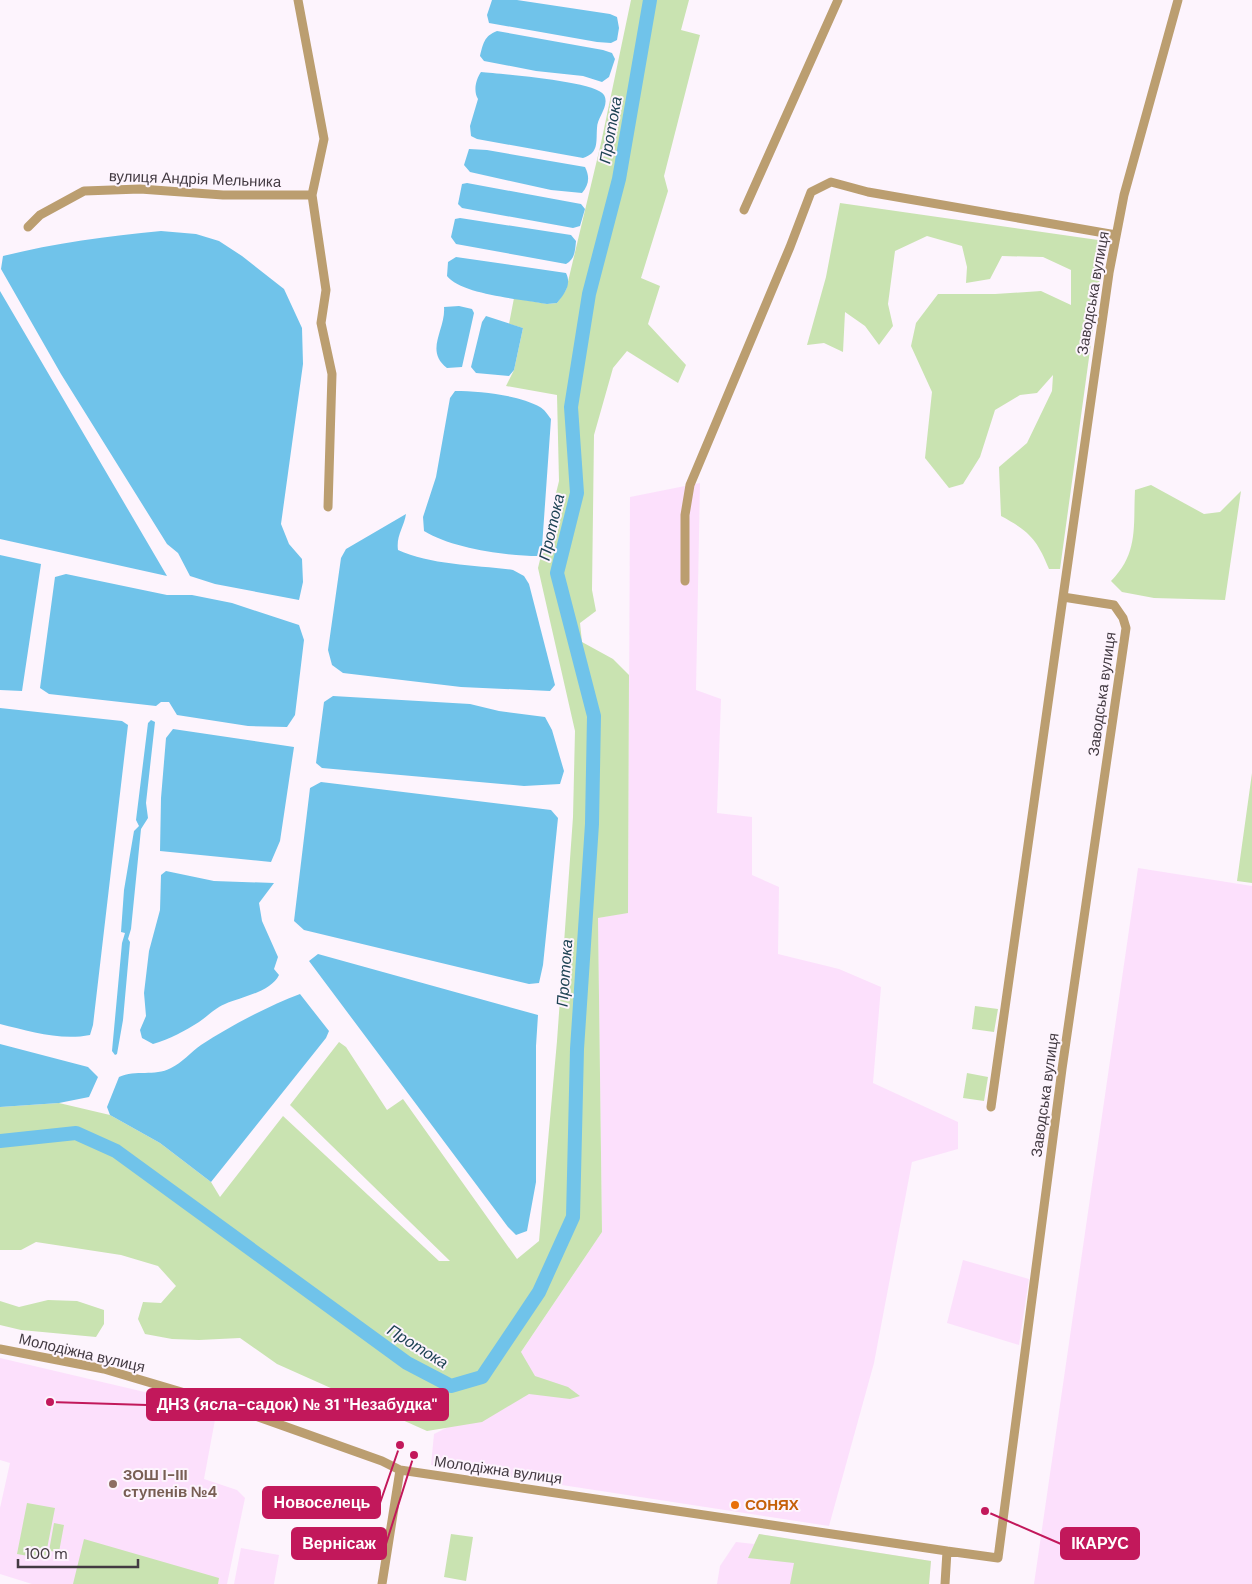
<svg xmlns="http://www.w3.org/2000/svg" width="1252" height="1584" font-family="'DM Sans',sans-serif">
	<rect width="100%" height="100%" fill="#fdf4fd"/>
	<path fill="#fce0fc" d="M700,483L696,690L721,699L717,813L752,817V875L779,887L778,954L839,969L881,987L873,1083L958,1122V1149L912,1162L874,1363L829,1526L431,1465L434,1434L526,1388L511,1367L602,1232L598,918L628,912L630,497Z
		M1138,868L1252,886V1584H1034Z
		M963,1260L1029,1279L1019,1345L947,1323Z
		M0,1358L217,1409L204,1479L237,1490L245,1498L227,1584H32L0,1574V1508L10,1463L0,1460Z
		M759,1534L931,1561L929,1584H717L720,1566L736,1542L754,1544Z
		M241,1548L279,1555L274,1584H234Z"/>
	<path fill="#c9e3b1" d="M631,0H689L681,30L700,35L664,176L668,191L641,278L660,286L648,324L686,365L678,383L627,351L613,368L594,435L592,590L596,611L580,623L582,642L613,659L629,675L628,913L598,918L602,1232L521,1352L535,1376L568,1387L580,1396L570,1399L529,1394L482,1422L427,1431L277,1364L240,1338L199,1340L172,1339L145,1334L138,1319L143,1302L161,1303L176,1286L158,1266L121,1255L36,1242L21,1250H0V1107L59,1103L110,1115L160,1143L211,1182L220,1197L283,1116L439,1261H450L290,1105L339,1042L346,1047L387,1110L403,1099L517,1259L539,1241L557,1041L573,817L575,731L538,568L559,481L557,395L506,386L514,370L523,328L509,324L514,298L547,304L557,303L566,290L601,143Z
		M840,203L1105,241L1060,569H1049C1037,539 1029,531 1001,516L999,467L1027,443L1052,391L1053,375L1037,393L1020,395L995,410L980,457L963,484L949,488L925,458L932,392L911,346L916,323L938,294H995L1041,291L1071,305V270L1043,257L1002,256L990,279L966,283L967,267L962,246L927,236L895,251L888,304L893,326L879,345L865,326L845,312L843,352L824,343L807,345L826,277Z
		M1151,485L1204,514L1220,512L1241,491L1225,600L1154,598L1122,592L1111,581C1139,553 1133,526 1135,490Z
		M1252,773V883L1237,881Z
		M975,1006L998,1009L994,1032L972,1029Z
		M967,1073L988,1077L984,1101L963,1098Z
		M48,1300L77,1301L104,1310V1324L96,1337L21,1330L0,1325V1301L19,1307Z
		M27,1503L55,1508L45,1559L17,1554Z
		M54,1523L64,1525L59,1552L49,1551Z
		M451,1534L473,1537L466,1581L444,1577Z
		M759,1534L931,1561L929,1584H790L794,1563L748,1558Z
		M84,1539L219,1578L218,1584H73Z"/>
	<path fill="#70c3ea" d="M492,0H517L610,14L617,17L619,28L617,40L611,43L597,42L489,23L487,15Z
		M497,31L603,50L612,53L615,59L609,77L602,82L583,76L536,71L484,61L480,56C483,44 484,36 497,31Z
		M481,72C501,74 596,81 604,95C610,106 597,117 597,128C596,142 599,153 583,158L477,139L471,136L470,126L478,99C473,91 476,79 481,72Z
		M469,149L487,150L585,167C590,177 589,185 582,193L551,190L470,172L464,165Z
		M467,183L581,204L585,209L580,226L573,228L462,208L458,204L462,184Z
		M460,218L571,235L576,241C575,251 575,259 566,264L456,244L451,237L455,219Z
		M161,231L196,234L219,241L242,256L284,289L302,328L303,364L281,524L289,544L302,559L303,582L299,600L215,584L190,576L178,553L167,544L61,374L1,269L3,256C55,243 108,236 161,231Z
		M456,257L566,273C572,285 564,294 557,303L547,304C522,299 462,295 447,276L448,262Z
		M0,291L167,576L0,539Z
		M459,306L472,309L474,313L462,367L447,368C424,351 446,329 444,307Z
		M486,316L523,328L514,370L509,376L476,373L471,367L482,322Z
		M455,391C480,391 519,395 540,407C544,409 548,415 551,419L542,547L538,556C506,556 451,548 424,531L423,517L436,477L450,398Z
		M406,514C404,527 396,536 398,550C430,565 477,565 513,570L524,576L529,584L555,685L550,691L461,687L343,673L332,665L328,650L341,558L346,549Z
		M0,555L41,564L22,691L0,690Z
		M66,574L167,595H192L232,603L299,625L304,640L295,715L287,727L248,726L177,715L169,702H161L156,706L49,694L40,688L55,577Z
		M333,696L470,704L499,711L545,717L552,730L564,771L560,784L524,786L322,768L316,763L324,702Z
		M0,708L122,721L128,725L93,1025L90,1035C60,1041 29,1031 0,1024Z
		M151,720L155,722L146,803L148,818L141,829L131,929L128,939L130,942L123,1020L117,1054L115,1055L112,1051L122,943L125,933L121,932L124,890L134,831L139,826L136,820L148,723Z
		M173,729L294,747L280,841L271,862L160,851L161,798L166,738Z
		M321,782L551,810L558,818L543,965L539,983L529,984L304,930L294,921L310,788Z
		M166,871L214,881L274,883L259,903L262,921L278,957L274,969L279,975C271,992 241,997 225,1004C215,1008 208,1016 199,1022C185,1031 170,1039 153,1044L142,1038L140,1030L146,1016L144,993L149,951L160,910L161,875Z
		M318,954L538,1015L536,1046V1182L527,1231L516,1235L508,1227L309,961Z
		M300,994L329,1031L326,1038L211,1182L160,1143L110,1115L107,1107L119,1077C136,1069 154,1077 171,1068C182,1063 191,1052 201,1045C232,1025 266,1007 300,994Z
		M0,1044L88,1067L98,1077L89,1097L59,1103L0,1107Z"/>
	<g fill="none" stroke-linecap="round" stroke-linejoin="round">
		<path stroke="#70c3ea" stroke-width="14" d="M0,1141L76,1133L116,1151L407,1363L451,1386L482,1377L539,1292L573,1217L577,1049L592,824L594,716L557,573L577,493L571,407L589,294L619,179L650,0"/>
		<path stroke="#bb9e70" stroke-width="9" d="M298,0L324,139L312,195L326,290L321,323L332,374L328,507
			M744,210L838,0
			M28,227L40,215L84,191L140,189L223,195H312
			M685,581V515L690,485L790,247L811,192L831,182L868,192L1116,235
			M991,1107L1063,597
			M0,1349L104,1369L222,1404L382,1461L400,1470L947,1551
			M382,1584L400,1470
			M945,1584L947,1551L998,1558L1062,1069L1126,628L1123,618L1114,605L1063,597L1109,273L1124,195L1178,0"/>
	</g>
	<circle fill="#8d6e63" stroke="#fdf4fd" stroke-width="2" cx="113" cy="1484" r="5"/>
	<circle fill="#e8710a" stroke="#fdf4fd" stroke-width="2" cx="735" cy="1505" r="5"/>
	<g text-anchor="middle" stroke-width="4" stroke-linejoin="round" paint-order="stroke">
		<g font-size="15" fill="#433a42" stroke="#fdf4fd">
			<text transform="translate(195 179) rotate(2)" y="5">вулиця Андрія Мельника</text>
			<text transform="translate(1093 293) rotate(-80)" y="5">Заводська вулиця</text>
			<text transform="translate(1102 694) rotate(-82)" y="5">Заводська вулиця</text>
			<text transform="translate(1045 1095) rotate(-82)" y="5">Заводська вулиця</text>
			<text transform="translate(82 1353) rotate(13)" y="5">Молодіжна вулиця</text>
			<text transform="translate(498 1470) rotate(8)" y="5">Молодіжна вулиця</text>
		</g>
		<g font-size="15" font-weight="bold" fill="#785e54" stroke="#fdf4fd" text-anchor="start">
			<text x="123" y="1480">ЗОШ І-ІІІ<tspan x="123" dy="17">ступенів №4</tspan></text>
		</g>
		<g font-size="15" font-weight="bold" fill="#c56008" stroke="#fdf4fd" text-anchor="start">
			<text x="745" y="1510">СОНЯХ</text>
		</g>
		<g font-size="16" font-style="italic" fill="#1e4354" stroke="#fdf4fd">
			<text transform="translate(610 130) rotate(-80)" y="6">Протока</text>
			<text transform="translate(551 527) rotate(-77)" y="6">Протока</text>
			<text transform="translate(564 973) rotate(-86)" y="6">Протока</text>
			<text transform="translate(418 1346) rotate(32)" y="6">Протока</text>
		</g>
	</g>
	<path fill="none" stroke="#c2185b" stroke-width="2" d="M50 1402L147 1405M400 1445L380 1503M414 1455L386 1544M985 1511L1061 1544"/>
	<g fill="#c2185b" stroke="#fdf4fd" stroke-width="2">
		<circle cx="50" cy="1402" r="5"/>
		<circle cx="400" cy="1445" r="5"/>
		<circle cx="414" cy="1455" r="5"/>
		<circle cx="985" cy="1511" r="5"/>
	</g>
	<g fill="#c2185b" stroke="#c2185b" stroke-width="2">
		<rect x="147" y="1389" width="301" height="31" rx="5"/>
		<rect x="263" y="1487" width="117" height="31" rx="5"/>
		<rect x="292" y="1528" width="94" height="31" rx="5"/>
		<rect x="1061" y="1528" width="78" height="31" rx="5"/>
	</g>
	<g font-size="16" text-anchor="middle" font-weight="bold" fill="#fff">
		<text x="297" y="1410">ДНЗ (ясла-садок) № 31 "Незабудка"</text>
		<text x="322" y="1508">Новоселець</text>
		<text x="339" y="1549">Вернісаж</text>
		<text x="1100" y="1549">ІКАРУС</text>
	</g>
	<path d="M18 1559v8h120v-8" fill="none" stroke="#433a42" stroke-width="2.5"/>
	<text x="25" y="1559" font-size="15" fill="#433a42" stroke="#fdf4fd" stroke-width="4" paint-order="stroke">100 m</text>
</svg>
